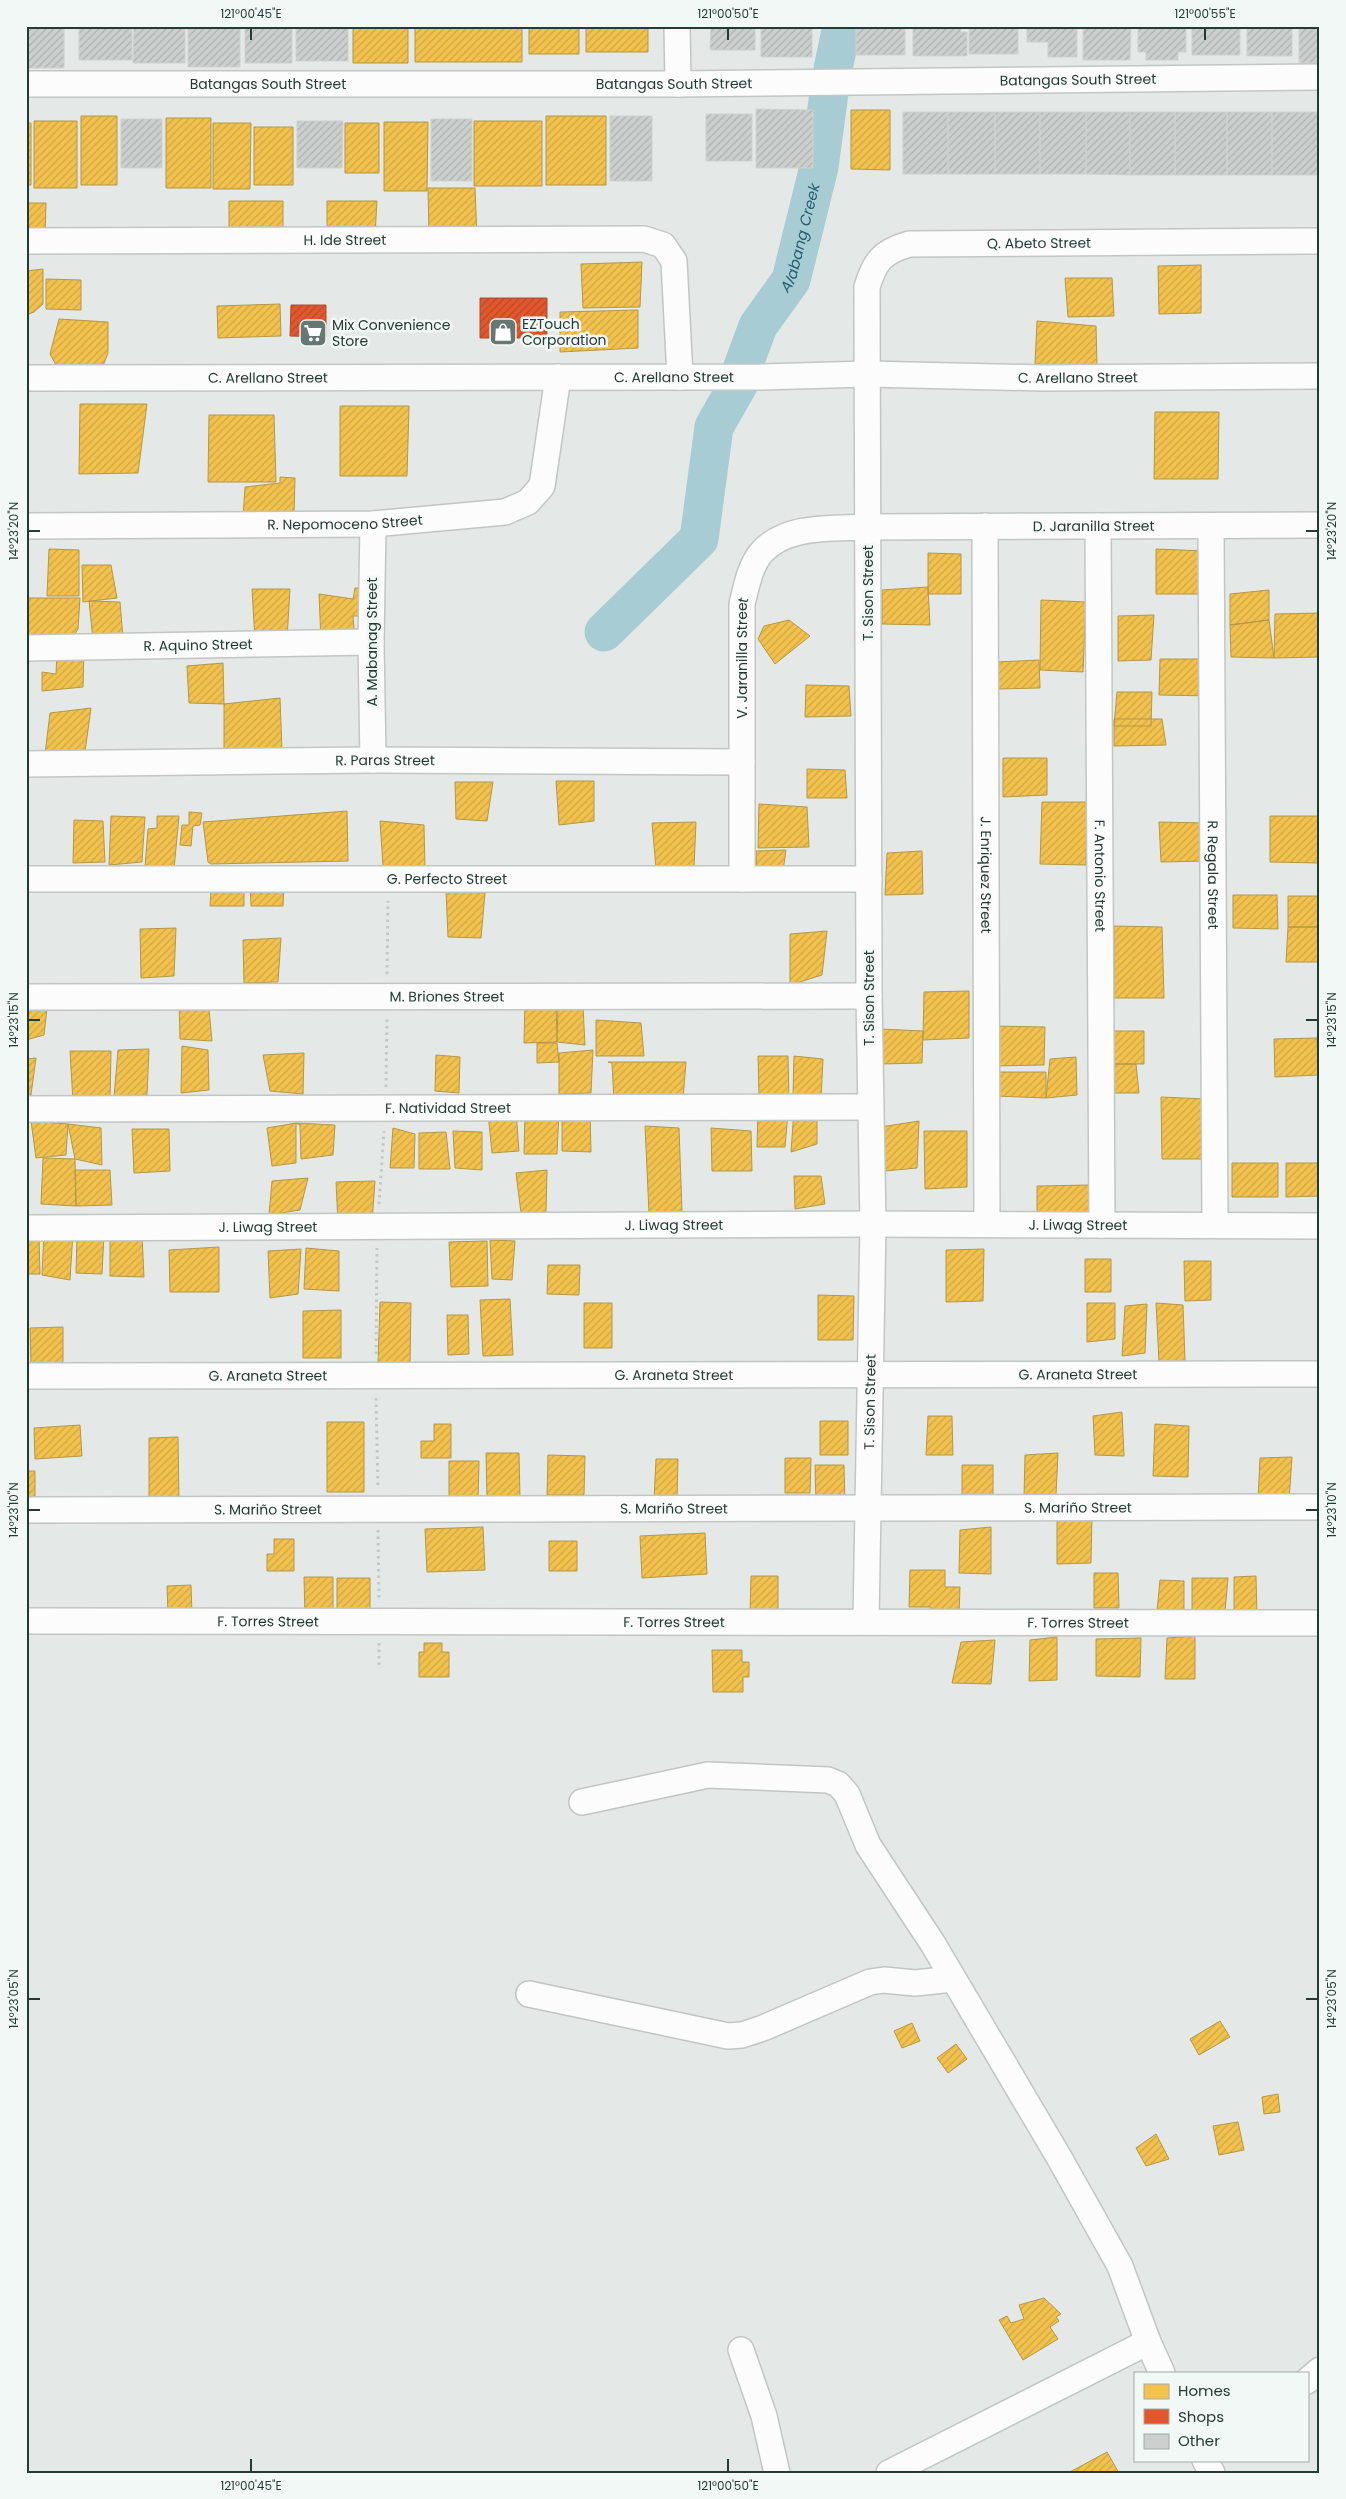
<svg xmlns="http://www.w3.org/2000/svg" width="1346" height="2499" font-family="Poppins,sans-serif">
	<defs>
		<pattern id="homes-hatch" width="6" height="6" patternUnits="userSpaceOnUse" patternTransform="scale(1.25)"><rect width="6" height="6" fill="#f2c14e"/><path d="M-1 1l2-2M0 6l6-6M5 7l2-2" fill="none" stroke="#cfa745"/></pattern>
		<pattern id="shops-hatch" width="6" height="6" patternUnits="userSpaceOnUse" patternTransform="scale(1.25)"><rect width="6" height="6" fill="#e4572e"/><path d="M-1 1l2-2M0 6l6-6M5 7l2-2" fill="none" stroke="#b94928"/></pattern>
		<pattern id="building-hatch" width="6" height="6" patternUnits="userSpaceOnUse" patternTransform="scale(1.25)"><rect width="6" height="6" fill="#cbd0ce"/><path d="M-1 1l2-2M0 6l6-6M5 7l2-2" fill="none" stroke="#aeb3b2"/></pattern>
	</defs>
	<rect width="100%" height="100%" fill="#e4e9e7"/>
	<path fill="url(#homes-hatch)" stroke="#b49846" d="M353,26H408V63H353Z
		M415,26H522V62H415Z
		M529,26H579V54H529Z
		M586,26H648V52H586Z
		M851,110H890V170L851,169Z
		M81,116H117V185H81Z
		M546,116H606V185H546Z
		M166,118H211V188H166Z
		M34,121H77V188H34Z
		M474,121H542V186H474Z
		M384,122H428L427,191H384Z
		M26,123H31V185H26Z
		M213,123H251L250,189H213Z
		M345,123H379V173H345Z
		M254,127H293V185H254Z
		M428,188H475L477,237L429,238Z
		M229,201H283V236H229Z
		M327,201H377L375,235H327Z
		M26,203H46L45,237H26Z
		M642,262L640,307L583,308L581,264Z
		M1201,265V313L1159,314L1158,266Z
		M43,269V304L34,312L26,315V271Z
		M1065,278H1112L1114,316L1068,317Z
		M46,279L81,280V310L46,309Z
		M280,304L281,336L218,338L217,306Z
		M638,310V348L560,352V312Z
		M59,319L108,322V353L101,371L71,370L70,365H56L50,354Z
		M1037,321L1096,326L1097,367L1035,364Z
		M80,404H147L138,473L79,474Z
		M340,406H409L407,476H340Z
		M1155,412H1219L1218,479H1154Z
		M209,415H274L276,482H208Z
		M280,477L295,478L294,516L243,518L245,487L280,483Z
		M49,549L79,550V596H47Z
		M1156,549L1206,551L1208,594H1156Z
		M928,553L961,554V594H928Z
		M82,565H111L117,598L83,602Z
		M928,587L930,625L882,624V590Z
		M355,588H366L367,616H353L355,640L321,641L319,594L353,599Z
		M252,589H290L287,639L255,640Z
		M1269,590V620L1230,625V594Z
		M26,598H80L78,629L71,640L26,642Z
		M1041,600L1086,602L1083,672L1040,670Z
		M89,601L120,602L123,638L93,640Z
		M1320,613V657L1274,658L1275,614Z
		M1154,615L1151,660L1118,661V616Z
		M789,620L810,636L775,664L758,639L764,626Z
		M1269,620L1274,658L1231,657L1230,625Z
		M84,649L83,687L42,691V672L56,674L57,651Z
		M1160,659H1209L1210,696L1159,695Z
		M1039,660L1040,688L997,689V662Z
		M223,663L224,704L189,703L187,666Z
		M806,685L849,686L851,716L805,717Z
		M1117,692H1152L1151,726H1114Z
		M280,698L282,751L224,755V704Z
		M91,708L85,752L45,754L50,713Z
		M1114,719H1162L1166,745L1114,746Z
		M1003,758H1047V795L1003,797Z
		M807,769L845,770L847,798H807Z
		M556,781H594V821L559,825Z
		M455,782H493L487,821L456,819Z
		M1042,802H1087L1086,865L1040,864Z
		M759,804L807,807L809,847L758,848Z
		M347,811L348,861L211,864L208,862L203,822Z
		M189,812L202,813L200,825L193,826L191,846L180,845L182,825H189Z
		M111,816L145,817L142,862L109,865Z
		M157,816H179L174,869L145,867L148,829L157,828Z
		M1270,816H1320V863L1270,862Z
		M74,820L103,821L105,862L73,863Z
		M380,821L424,825L425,869L383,866Z
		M696,822L694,867L656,868L652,823Z
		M1159,822L1205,823L1208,861L1161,862Z
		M786,850L783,871L757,875L756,851Z
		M922,851L923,894L885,895L887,853Z
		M284,883L283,906H251L250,884Z
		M211,891H244V906H210Z
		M446,891L485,893L481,938L448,937Z
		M1233,895H1277L1278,929L1233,928Z
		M1288,896H1320V927H1288Z
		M1114,926L1162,927L1164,998H1114Z
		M1288,927H1320V962H1286Z
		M176,928L174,976L141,978L140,929Z
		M827,931L822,975L790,985V934Z
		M281,938L278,982L244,983L243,940Z
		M969,991V1038L923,1040L924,992Z
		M525,998L556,1000L557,1042L524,1043Z
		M208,999L212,1041L180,1039L179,1000Z
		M26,1000H48L44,1035L26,1040Z
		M558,1006H583L585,1045L557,1042Z
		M596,1020L641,1023L644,1056H596Z
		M994,1026L1045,1027L1044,1065L994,1066Z
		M881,1029L923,1031L922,1063L881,1064Z
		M1114,1031H1144V1064H1114Z
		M1317,1038L1318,1075L1275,1077L1274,1039Z
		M537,1043H557L559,1062L537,1063Z
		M182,1046L208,1050L209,1090L181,1093Z
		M149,1049L147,1095L114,1097L118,1050Z
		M593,1050L591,1093L559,1094V1053Z
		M70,1051H111L110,1101L73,1102Z
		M304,1053L303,1094L270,1091L263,1055Z
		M436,1055L460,1057L459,1093L435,1091Z
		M758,1056H788L789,1100L759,1097Z
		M794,1056L823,1059L821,1099L793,1095Z
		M1076,1057L1077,1095L1046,1098L1050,1059Z
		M36,1058L30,1102H26V1059Z
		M608,1062H686L683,1099L614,1101L612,1063Z
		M1114,1064H1136L1139,1093H1114Z
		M995,1072H1046V1098L995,1096Z
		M1161,1097L1206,1099L1207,1159H1162Z
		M794,1109H817V1144L791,1152Z
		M525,1110L559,1112L557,1154H524Z
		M758,1110L788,1112L785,1147H757Z
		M516,1111L519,1151L492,1153L488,1113Z
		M562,1111H590L591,1152L562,1151Z
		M31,1121L68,1124L66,1155L36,1158Z
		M919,1121L917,1168L885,1171L880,1127Z
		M296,1123V1163L272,1166L267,1128Z
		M296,1123L335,1125L333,1155L301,1159L300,1125Z
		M68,1124L101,1128L102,1165L75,1159Z
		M645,1126L679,1128L682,1211L649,1213Z
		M393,1128L415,1134L414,1168H390Z
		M711,1128L751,1131L752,1171H712Z
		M132,1129H169L170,1171L134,1173Z
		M453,1131L482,1132V1170L455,1168Z
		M924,1131H967V1187L925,1189Z
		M446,1132L450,1169H419V1133Z
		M43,1158L75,1159L76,1206L41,1204Z
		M1232,1163H1278V1197H1232Z
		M1286,1163H1320V1196L1286,1197Z
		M75,1170H110L112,1205L76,1206Z
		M547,1170L546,1213H521L516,1173Z
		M794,1176H821L825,1204L795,1209Z
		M308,1178L300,1210L269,1215L272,1181Z
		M375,1181L372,1222L338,1223L336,1182Z
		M1090,1185L1091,1221H1037V1186Z
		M44,1232L73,1233L70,1280L42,1275Z
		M26,1233L39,1236L40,1274H26Z
		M104,1235L102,1274L76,1273L77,1236Z
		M110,1235H142L144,1277L110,1276Z
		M490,1240L515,1241L512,1280L492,1279Z
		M487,1241L488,1286L451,1287L449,1242Z
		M219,1247V1292H170L169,1250Z
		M306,1248L339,1251V1291L304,1289Z
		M301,1249L298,1294L270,1298L268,1251Z
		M984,1249L983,1301L946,1302V1250Z
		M1085,1259H1111V1292H1085Z
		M1184,1261H1211V1300L1185,1301Z
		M548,1265H580L579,1295L547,1294Z
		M818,1295L854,1296L853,1340H818Z
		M510,1299L513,1355L483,1356L480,1300Z
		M380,1302L411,1303L410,1364H378Z
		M584,1303H612V1348H584Z
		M1087,1303H1115V1339L1087,1342Z
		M1156,1303L1183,1305L1185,1361L1159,1362Z
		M1147,1304L1145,1353L1122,1356L1125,1306Z
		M341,1310V1358H303V1311Z
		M447,1315H468L469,1354L448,1355Z
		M63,1327V1363L31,1364L30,1328Z
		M1122,1412L1124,1456L1095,1455L1093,1416Z
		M928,1416H952L953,1455H926Z
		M820,1421H848V1455H820Z
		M327,1422H364V1492H327Z
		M434,1424H451V1458H421V1441H434Z
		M1155,1424L1189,1426L1188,1477L1153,1476Z
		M80,1425L82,1456L35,1459L34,1428Z
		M178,1437L179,1501H149V1438Z
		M486,1453H519L520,1499L487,1500Z
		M1058,1453L1056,1495L1024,1497L1025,1455Z
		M548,1455L585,1456L584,1495H547Z
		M1292,1457L1289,1501H1258L1260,1458Z
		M785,1458H811L810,1493H785Z
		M656,1459H678L677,1500L654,1499Z
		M449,1461H479L478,1502L449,1501Z
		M815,1465H844L845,1506L816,1507Z
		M962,1465H993V1507L962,1502Z
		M26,1471H35V1501H26Z
		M1092,1516L1091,1563L1057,1564V1518Z
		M483,1527L485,1570L427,1572L425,1529Z
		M991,1527V1574L959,1573L960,1530Z
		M705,1533L707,1574L642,1578L640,1536Z
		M274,1539H294V1571H267V1554H274Z
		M549,1541H577V1571H549Z
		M910,1570H945V1587H960L959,1616L931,1615V1607H909Z
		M1094,1573H1118L1119,1608H1094Z
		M751,1576H778V1614H750Z
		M1256,1576L1257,1616L1234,1614V1577Z
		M304,1577H333V1614L305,1615Z
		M337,1578H370V1612H337Z
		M1192,1578H1228L1225,1612L1192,1613Z
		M1160,1580L1184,1581V1611H1157Z
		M191,1585L192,1614H168L167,1586Z
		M1195,1636V1679H1165L1167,1638Z
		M1057,1637V1680L1029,1681L1030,1640Z
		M1141,1638L1140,1677L1096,1676V1639Z
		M995,1640L991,1684L952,1683L961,1642Z
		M424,1643H442V1652H449V1677H419V1652H424Z
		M712,1650H742V1662H749V1677H743V1692H713Z
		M1220,2021L1230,2037L1199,2055L1190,2039Z
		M912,2023L920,2041L902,2048L894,2031Z
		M956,2044L967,2059L948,2073L937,2058Z
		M1278,2094L1280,2112L1264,2114L1262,2097Z
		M1238,2122L1244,2150L1219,2155L1213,2126Z
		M1156,2134L1169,2159L1146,2166L1136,2148Z
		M1044,2298L1061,2314L1056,2317L1059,2321L1050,2327L1058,2339L1023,2360L999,2320L1007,2316L1011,2323L1024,2319L1019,2305Z
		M1107,2452L1119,2473H1068Z"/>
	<path fill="url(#shops-hatch)" stroke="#aa4e30" d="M480,298H547V338H480Z
		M291,305H326V337L290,336Z"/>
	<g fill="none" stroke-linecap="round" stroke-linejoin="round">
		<g stroke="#a8ccd3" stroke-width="39">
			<path d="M833,69L842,26"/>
			<path id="s1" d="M741,372L758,326L791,280L819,167L829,93"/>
			<path d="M604,632L699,539L714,427L739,383"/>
		</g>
	</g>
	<path fill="url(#building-hatch)" stroke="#cdd2d0" d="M26,26H64V68H26Z
		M79,26H132V60H79Z
		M134,26H185V63H133Z
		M188,26H240V67H188Z
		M245,26H292V63H245Z
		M296,26H348V61H296Z
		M711,26H755V50H710Z
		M761,26H812V57H761Z
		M856,26H905V55H856Z
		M913,26H961V32H967V56H913Z
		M969,26H1018V54H969Z
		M1027,26H1077V57H1048V42H1027Z
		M1083,26H1131L1130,60H1083Z
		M1138,26H1186V52H1178V60H1146V52H1138Z
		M1192,26H1240V55H1192Z
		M1247,26H1292V56H1247Z
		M1299,26H1320V63H1299Z
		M756,109L813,110V168H756Z
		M903,112H948V174H903Z
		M948,112H995V174H948Z
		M995,112H1040V174H995Z
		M1040,112H1086V174H1040Z
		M1086,112H1130V175L1086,174Z
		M1130,112H1175V175H1130Z
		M1175,112H1227V175H1175Z
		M1227,112H1272V175H1227Z
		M1272,112H1318V175H1272Z
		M1318,112H1320V175H1318Z
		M706,114H752V161H706Z
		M610,116H652V181H610Z
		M121,119H162V168H121Z
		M431,119H472V181H431Z
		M297,121H343L342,168H297Z"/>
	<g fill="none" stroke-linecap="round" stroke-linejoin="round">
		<g stroke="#c1c6c4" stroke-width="28">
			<g id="minor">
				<path d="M677,26L678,84"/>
				<path id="s2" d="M26,84H678L1320,77"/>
				<path id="s3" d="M26,241L644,239L663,245L674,261L680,377"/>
				<path id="s4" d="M26,378L760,377L867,374L1044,378L1320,376"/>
				<path id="s5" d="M26,526L373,524L505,512L528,502L542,486L558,377"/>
				<path id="s6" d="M985,526L987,1224"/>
				<path id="s7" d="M1098,526L1102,1225"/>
				<path id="s8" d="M1211,526L1215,1224"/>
				<path id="s9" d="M26,648L371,642"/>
				<path d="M373,760L371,642L373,524"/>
				<path id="s10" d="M26,764L373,760L742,762"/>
				<path id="s11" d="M26,879H869"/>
				<path id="s12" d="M742,879V604C746,588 750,566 761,553C786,524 834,529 868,527L1320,525"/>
				<path id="s13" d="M26,997L869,996"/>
				<path id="s14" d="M26,1109L870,1107"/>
				<path id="s15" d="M26,1228L873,1224L1320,1226"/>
				<path id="s16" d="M26,1376L1320,1374"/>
				<path id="s17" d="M26,1510L1320,1507"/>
				<path id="s18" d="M26,1621L1320,1623"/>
				<path id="s19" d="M866,1621L873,1224L869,996L867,287C875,261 882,252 909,244L1320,241"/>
				<path d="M582,1802L708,1775L828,1780L838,1784L847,1794L868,1845L933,1944L1060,2159L1120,2266L1148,2342L1162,2373"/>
				<path d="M529,1994L728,2036L742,2035L763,2028L870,1982L884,1980L915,1983L953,1979"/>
				<path d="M741,2350L764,2416L777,2473"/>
				<path d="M1307,2381L1320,2370"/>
				<path d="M1205,2460L1212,2473"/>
				<path d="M889,2473L1148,2342"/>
			</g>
		</g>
		<path stroke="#c1c9c5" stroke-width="3" stroke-dasharray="2.5 4" stroke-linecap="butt" d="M387,974L388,901
			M386,1087L387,1018
			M379,1204L384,1131
			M376,1354L377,1248
			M376,1398L378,1487
			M378,1530L379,1599
			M379,1643V1667"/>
		<use href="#minor" stroke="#fbfcfb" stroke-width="25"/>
	</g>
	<path fill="none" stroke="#243a35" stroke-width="2" d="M251,28V40M728,28V40M1205,28V40M28,531H40M1306,531H1318M28,1020H40M1306,1020H1318M28,1510H40M1306,1510H1318M28,1999H40M1306,1999H1318M251,2459V2472M728,2459V2472"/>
	<defs>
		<g id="shop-square" transform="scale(1.4375)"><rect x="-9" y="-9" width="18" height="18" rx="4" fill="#677773" stroke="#f2f8f5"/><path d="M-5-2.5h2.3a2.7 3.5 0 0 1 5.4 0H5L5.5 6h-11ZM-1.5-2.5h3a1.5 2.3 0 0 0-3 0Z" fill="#fff"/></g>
		<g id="supermarket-square" transform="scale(1.4375)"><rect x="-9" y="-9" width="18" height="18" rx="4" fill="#677773" stroke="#f2f8f5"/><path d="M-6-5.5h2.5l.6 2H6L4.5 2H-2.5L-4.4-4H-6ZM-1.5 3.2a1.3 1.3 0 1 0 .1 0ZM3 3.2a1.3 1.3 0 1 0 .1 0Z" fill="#fff"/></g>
	</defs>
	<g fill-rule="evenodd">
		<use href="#shop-square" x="503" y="332"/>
		<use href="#supermarket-square" x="313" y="333"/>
	</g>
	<g text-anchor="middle" stroke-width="5" stroke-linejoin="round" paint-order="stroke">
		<g font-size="14" fill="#243a35" stroke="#f2f8f5">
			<text dy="5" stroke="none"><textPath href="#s2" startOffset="1052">Batangas South Street</textPath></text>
			<text dy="5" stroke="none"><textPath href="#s2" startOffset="648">Batangas South Street</textPath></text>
			<text dy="5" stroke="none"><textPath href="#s2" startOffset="242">Batangas South Street</textPath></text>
			<text dy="5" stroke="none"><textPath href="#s3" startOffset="319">H. Ide Street</textPath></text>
			<text dy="5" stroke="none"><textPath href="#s19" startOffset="1528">Q. Abeto Street</textPath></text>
			<text dy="5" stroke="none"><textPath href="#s4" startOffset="242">C. Arellano Street</textPath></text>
			<text dy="5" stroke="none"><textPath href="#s4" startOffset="648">C. Arellano Street</textPath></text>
			<text dy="5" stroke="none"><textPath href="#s4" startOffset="1052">C. Arellano Street</textPath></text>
			<text dy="5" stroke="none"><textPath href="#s5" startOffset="319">R. Nepomoceno Street</textPath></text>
			<text dy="5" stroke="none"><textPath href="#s12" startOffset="669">D. Jaranilla Street</textPath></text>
			<text transform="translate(868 593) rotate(-90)" y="5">T. Sison Street</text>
			<text transform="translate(372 642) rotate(-90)" y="5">A. Mabanag Street</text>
			<text dy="5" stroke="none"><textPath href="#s9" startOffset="172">R. Aquino Street</textPath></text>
			<text dy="5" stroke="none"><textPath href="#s12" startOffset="221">V. Jaranilla Street</textPath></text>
			<text dy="5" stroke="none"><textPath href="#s10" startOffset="359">R. Paras Street</textPath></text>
			<text dy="5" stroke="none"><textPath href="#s6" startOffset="349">J. Enriquez Street</textPath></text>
			<text dy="5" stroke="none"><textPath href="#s7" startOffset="350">F. Antonio Street</textPath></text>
			<text dy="5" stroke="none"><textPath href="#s8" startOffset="349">R. Regala Street</textPath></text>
			<text dy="5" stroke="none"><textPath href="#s11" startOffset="421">G. Perfecto Street</textPath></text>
			<text dy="5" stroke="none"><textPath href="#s13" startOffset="421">M. Briones Street</textPath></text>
			<text transform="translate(869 998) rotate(-90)" y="5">T. Sison Street</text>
			<text dy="5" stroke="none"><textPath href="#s14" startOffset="422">F. Natividad Street</textPath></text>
			<text dy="5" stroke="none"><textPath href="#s15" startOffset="648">J. Liwag Street</textPath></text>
			<text dy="5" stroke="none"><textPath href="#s15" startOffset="1052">J. Liwag Street</textPath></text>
			<text dy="5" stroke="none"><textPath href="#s15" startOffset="242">J. Liwag Street</textPath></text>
			<text dy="5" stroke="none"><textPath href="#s16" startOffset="1052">G. Araneta Street</textPath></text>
			<text dy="5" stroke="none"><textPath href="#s16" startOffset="648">G. Araneta Street</textPath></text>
			<text dy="5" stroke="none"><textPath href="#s16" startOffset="242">G. Araneta Street</textPath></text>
			<text dy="5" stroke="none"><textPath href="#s19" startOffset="219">T. Sison Street</textPath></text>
			<text dy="5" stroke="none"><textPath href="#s17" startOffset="648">S. Mariño Street</textPath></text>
			<text dy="5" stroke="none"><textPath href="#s17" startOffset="1052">S. Mariño Street</textPath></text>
			<text dy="5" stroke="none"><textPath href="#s17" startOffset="242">S. Mariño Street</textPath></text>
			<text dy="5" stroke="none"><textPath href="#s18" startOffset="242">F. Torres Street</textPath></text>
			<text dy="5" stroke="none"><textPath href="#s18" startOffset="648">F. Torres Street</textPath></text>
			<text dy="5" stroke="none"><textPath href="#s18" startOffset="1052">F. Torres Street</textPath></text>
		</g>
		<g font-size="14" fill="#243a35" stroke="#f2f8f5" text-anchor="start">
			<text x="522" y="329">EZTouch<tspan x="522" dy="16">Corporation</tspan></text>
			<text x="332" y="330">Mix Convenience<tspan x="332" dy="16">Store</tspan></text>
		</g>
		<g font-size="15" font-style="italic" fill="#246070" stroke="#f2f8f5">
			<text dy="5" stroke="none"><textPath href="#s1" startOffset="149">Alabang Creek</textPath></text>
		</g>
	</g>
	<rect width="1346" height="2499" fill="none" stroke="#f2f8f5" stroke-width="55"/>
	<rect x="1134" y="2372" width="175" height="90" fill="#f2f8f5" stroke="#a0aca8"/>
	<rect x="1144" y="2384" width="25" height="15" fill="#f2c14e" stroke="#a0aca8"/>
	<text x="1178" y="2396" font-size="15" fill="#243a35">Homes</text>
	<rect x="1144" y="2409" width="25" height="15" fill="#e4572e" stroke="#a0aca8"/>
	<text x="1178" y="2422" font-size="15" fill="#243a35">Shops</text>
	<rect x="1144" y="2434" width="25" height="15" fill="#cbd0ce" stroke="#a0aca8"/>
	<text x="1178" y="2446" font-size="15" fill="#243a35">Other</text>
	<rect x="28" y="28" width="1290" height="2444" fill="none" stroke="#243a35" stroke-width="2"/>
	<g font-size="12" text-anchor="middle" fill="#243a35">
		<text x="251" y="18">121°00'45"E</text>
		<text x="728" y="18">121°00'50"E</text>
		<text x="1205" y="18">121°00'55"E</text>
		<text transform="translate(14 531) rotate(-90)" y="4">14°23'20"N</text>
		<text transform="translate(1332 531) rotate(-90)" y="4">14°23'20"N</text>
		<text transform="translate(14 1020) rotate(-90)" y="4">14°23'15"N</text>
		<text transform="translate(1332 1020) rotate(-90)" y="4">14°23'15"N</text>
		<text transform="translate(14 1510) rotate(-90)" y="4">14°23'10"N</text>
		<text transform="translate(1332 1510) rotate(-90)" y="4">14°23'10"N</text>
		<text transform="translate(14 1999) rotate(-90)" y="4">14°23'05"N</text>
		<text transform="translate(1332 1999) rotate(-90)" y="4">14°23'05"N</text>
		<text x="251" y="2490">121°00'45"E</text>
		<text x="728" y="2490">121°00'50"E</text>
	</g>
</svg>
